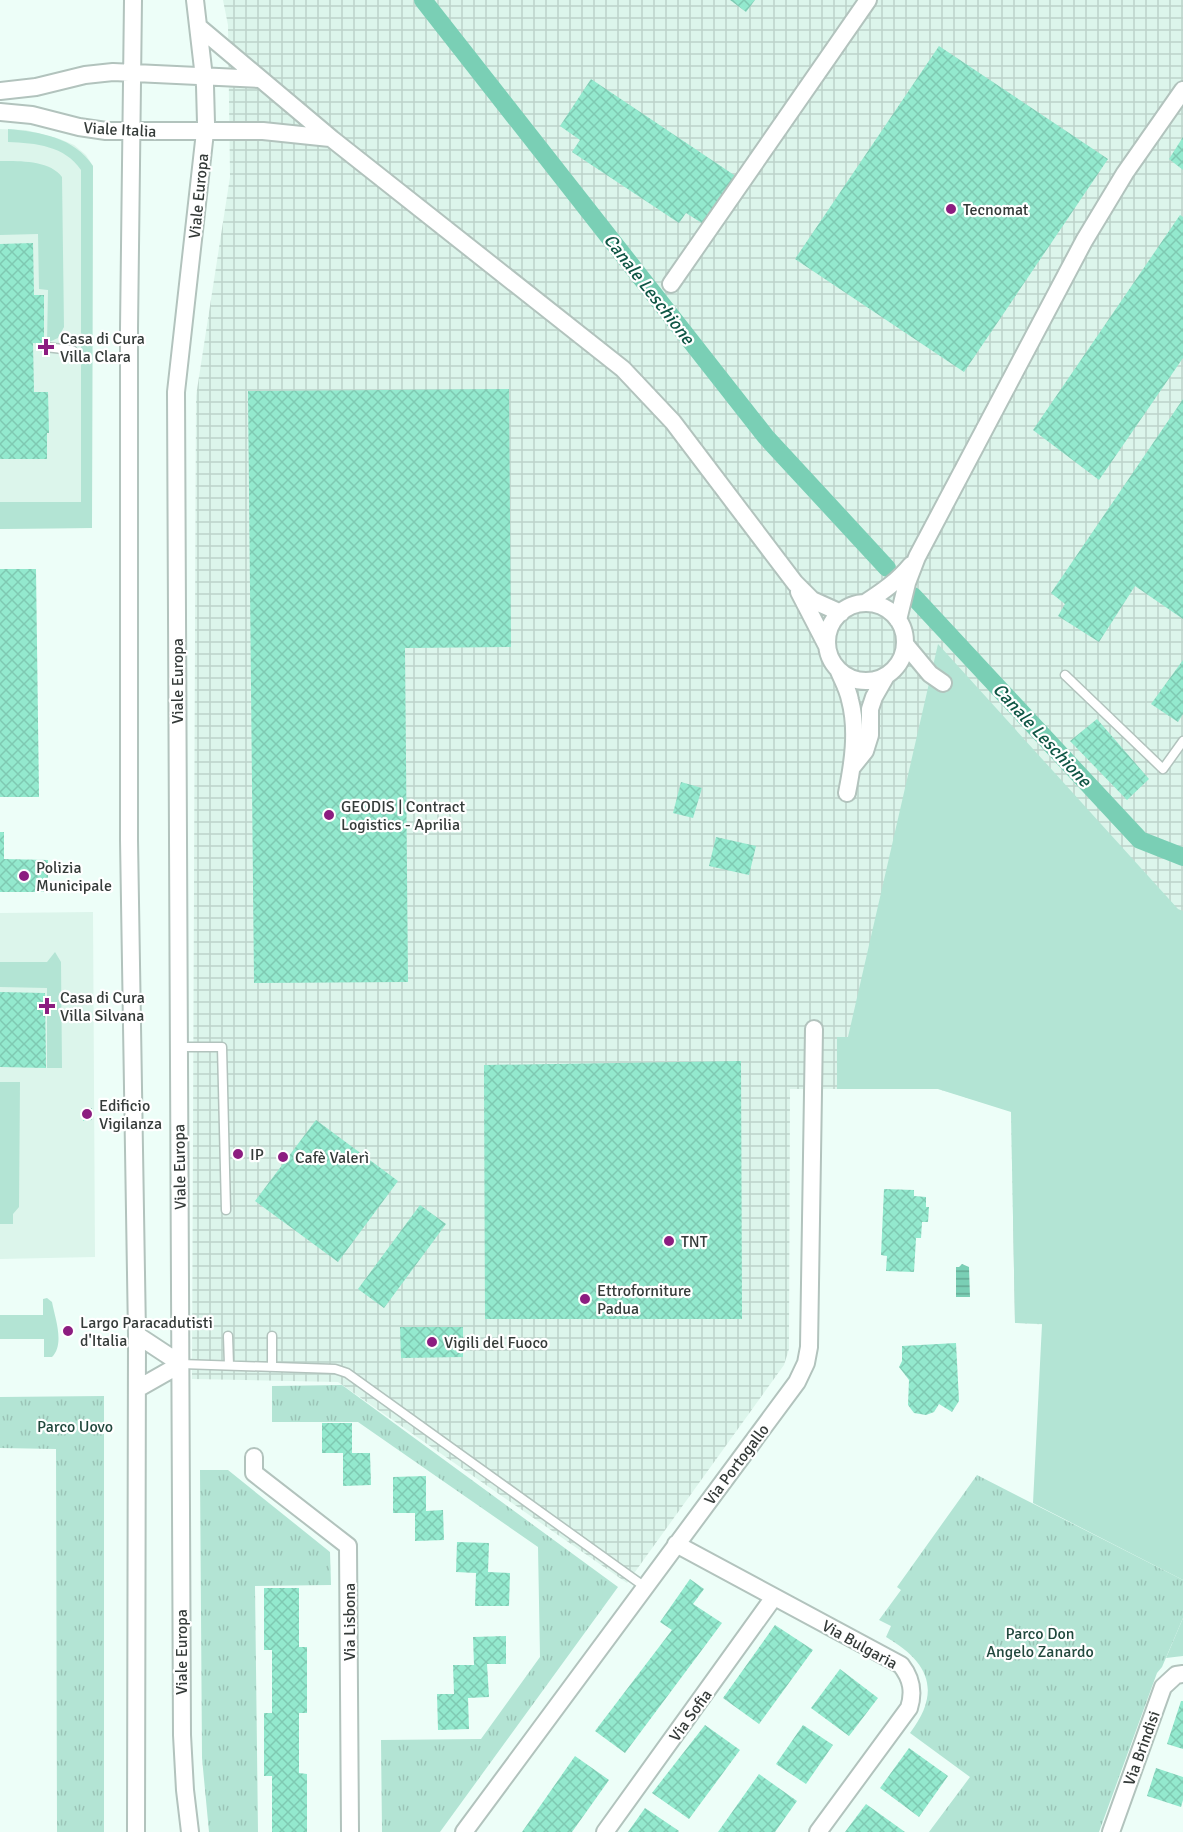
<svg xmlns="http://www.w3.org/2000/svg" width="1183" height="1832" font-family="Signika,sans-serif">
	<defs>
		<pattern id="industrial-grid" width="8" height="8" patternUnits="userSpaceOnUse" patternTransform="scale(1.5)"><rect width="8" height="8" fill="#dcf5eb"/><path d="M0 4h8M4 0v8" fill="none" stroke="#bdd3ca"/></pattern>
		<pattern id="park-tufts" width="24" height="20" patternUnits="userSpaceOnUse" patternTransform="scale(1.5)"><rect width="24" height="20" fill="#b3e4d4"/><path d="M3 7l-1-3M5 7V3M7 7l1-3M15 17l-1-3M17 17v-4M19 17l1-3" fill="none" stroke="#9bc4b7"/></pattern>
		<pattern id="water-rules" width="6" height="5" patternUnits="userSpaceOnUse" patternTransform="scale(1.5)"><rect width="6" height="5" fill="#7acfb5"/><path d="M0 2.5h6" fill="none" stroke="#65a994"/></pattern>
		<pattern id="building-cross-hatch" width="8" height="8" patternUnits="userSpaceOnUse" patternTransform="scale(1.5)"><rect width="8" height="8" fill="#93e9ce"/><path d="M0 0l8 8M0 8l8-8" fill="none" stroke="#7fc9b2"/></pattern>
	</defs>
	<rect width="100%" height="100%" fill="#edfef8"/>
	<path fill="#dcf5eb" d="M0,129L26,130L60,139L74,145L86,155L93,166L92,528L0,529Z
		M93,912L95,1257L0,1259V913Z"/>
	<path fill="url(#industrial-grid)" d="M223,0H1183V1332L1015,1323L1011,1111L938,1089H790L789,1349L784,1365L627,1583L338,1382L192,1379L196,396L230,177L228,25Z"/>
	<path fill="#b3e4d4" d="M8,129C40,132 74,137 93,166L92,528L0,529V502H81V170C65,146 36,143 8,142Z
		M0,161C18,161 50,160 62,177L64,327L58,338L47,343L48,290L39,289L38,234L0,235Z
		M938,644L1178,909L1183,911V1580L1033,1503L1042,1324L1015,1323L1011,1112L938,1089H837V1037H848Z
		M55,952L61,962L62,1068H47V988L0,987V962H47Z
		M0,1082H20L19,1207L13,1214V1224H0Z
		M47,1298L52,1302C55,1318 65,1344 52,1357H44V1339H0V1315H43V1299Z
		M1183,1618V1656L1166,1658Z"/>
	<path fill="url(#park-tufts)" d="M342,1385L618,1587L440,1832H382L381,1740L481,1739L540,1657L538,1547L358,1422H272V1386Z
		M104,1396V1832H57L56,1449L0,1448V1397Z
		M200,1470H228L330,1552L331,1585L255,1586L258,1832H209L202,1758Z
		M977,1475L1183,1580V1618L1162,1667L1157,1673L1099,1832H929L970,1777L910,1733C942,1691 929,1662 886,1637L891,1626L879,1620L901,1590L897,1587Z"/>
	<path fill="url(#water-rules)" d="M962,1264L969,1267L970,1297H956V1267H959Z"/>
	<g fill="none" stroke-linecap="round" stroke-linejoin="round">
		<path stroke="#7acfb5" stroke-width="18" d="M423,0L766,437L887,568
			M913,596L1140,840L1183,857"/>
	</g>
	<path fill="url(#building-cross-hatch)" d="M730,0H755L746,12Z
		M939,46L1108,159L964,372L795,259Z
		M591,79L740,179L708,227L686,213L679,223L572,152L580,140L560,126Z
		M1183,137V170L1169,159Z
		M1180,215L1183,217V358L1099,480L1033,430Z
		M33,243L34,295H44V344L33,343L34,392H48L49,433H47V459H0V244Z
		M509,389L511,647L405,648L408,982L254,983L248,391Z
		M1183,399V619L1135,586L1099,642L1058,616L1065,604L1051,593Z
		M0,569H36L39,797H0Z
		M1183,660V714L1178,722L1151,704Z
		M1097,719L1149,779L1127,800L1070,741Z
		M681,782L702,788L693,818L673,813Z
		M0,832H4V859L48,860V892H0Z
		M716,837L756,846L749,875L709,866Z
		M0,992L45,993L46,1068L0,1067Z
		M741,1061L742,1319H485L484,1065Z
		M83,1108H92V1120L83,1121Z
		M316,1120L398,1181L338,1262L255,1201Z
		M884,1189L914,1190V1196L926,1197V1207H929L928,1222H922L921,1238H916L914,1272L886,1271L887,1256L881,1255Z
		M420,1205L446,1224L384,1308L358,1289Z
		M400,1327H463V1357L401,1358Z
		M956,1343L959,1401L952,1412L939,1404L934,1412L926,1415L914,1413L908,1405L909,1380L899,1367L902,1361V1346Z
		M322,1423H352V1453H370L371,1485L343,1486V1453H322Z
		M426,1476V1511L443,1510L444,1540L415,1541V1513H393V1477Z
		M457,1542L489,1543L488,1572L510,1573L509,1606H475L476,1573L456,1572Z
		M690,1579L704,1589L693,1604L722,1623L625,1753L595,1731L672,1630L660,1622Z
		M264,1588H299V1647H307V1713H299V1773L307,1774V1832H272V1776H264V1713H272V1650H264Z
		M775,1625L813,1650L759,1724L723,1698Z
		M506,1636V1664H487L489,1697L468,1698L469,1729L438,1730L437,1694H454L453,1665H474L473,1637Z
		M840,1669L878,1698L849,1736L811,1708Z
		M1181,1701H1183V1749L1167,1744Z
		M705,1725L740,1750L689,1819L652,1793Z
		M803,1725L833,1745L806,1784L776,1764Z
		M909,1748L948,1776L919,1817L880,1788Z
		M575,1756L609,1780L572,1832H522Z
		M1156,1768L1183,1777V1800L1181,1807L1147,1796Z
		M759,1774L797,1801L775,1832H718Z
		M866,1804L905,1832H845Z
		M645,1808L679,1831L678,1832H628Z"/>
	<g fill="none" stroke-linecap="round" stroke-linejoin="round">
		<g stroke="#b2c3bd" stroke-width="11">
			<path id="lane" d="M45,347L72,350
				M1065,675L1163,769L1183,741
				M178,1047H222L226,1210
				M228,1336L229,1365
				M272,1336V1366
				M181,1364L335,1369L347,1373L645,1587"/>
		</g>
		<g stroke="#b2c3bd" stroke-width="20">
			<path id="street" d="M133,0L129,329V840L137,1335L136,1832
				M200,28L332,139L623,369L673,422L795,583L812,600L841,613
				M0,91L36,87L85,75L113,72L259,79
				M0,112L32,115L79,127L106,131H263L330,138
				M671,284L868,0
				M799,592L827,646
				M865,603C882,592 898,581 911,565
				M827 642a39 39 0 1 1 78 0a39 39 0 1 1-78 0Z
				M898,620L907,583L917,557L1084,241L1125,173L1183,90
				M905,644L930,674L943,683
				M838,669C842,679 848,689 850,700C858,730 853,763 847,793
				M853,766L865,751L870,735V709L874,697L886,676
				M137,1389L181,1364L137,1335
				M254,1457V1473L348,1546L350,1832
				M676,1544L901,1665C912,1679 914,1692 909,1708L818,1832
				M190,1832L185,1790L182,1735L176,392L206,123L205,86L195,0
				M464,1832L797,1382L806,1363L809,1347L814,1029
				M605,1832L774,1597
				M1111,1832L1163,1687L1176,1675L1183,1674"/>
		</g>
		<use href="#lane" stroke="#fff" stroke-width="8"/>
		<use href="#street" stroke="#fff" stroke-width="16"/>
	</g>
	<g fill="#8c1d80" stroke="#fff" stroke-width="2">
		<circle cx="951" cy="209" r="6"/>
		<path d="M43 338h6v6h6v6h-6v6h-6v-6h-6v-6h6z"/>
		<circle cx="329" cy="815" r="6"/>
		<circle cx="24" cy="876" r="6"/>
		<path d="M44 997h6v6h6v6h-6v6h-6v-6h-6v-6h6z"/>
		<circle cx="87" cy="1114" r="6"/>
		<circle cx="238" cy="1154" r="6"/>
		<circle cx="283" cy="1157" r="6"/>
		<circle cx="669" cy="1241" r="6"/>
		<circle cx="585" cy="1299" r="6"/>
		<circle cx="68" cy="1331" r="6"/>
		<circle cx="432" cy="1342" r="6"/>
	</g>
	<g text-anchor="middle" stroke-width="4.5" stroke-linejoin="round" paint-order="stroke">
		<g font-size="16" fill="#353b39" stroke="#fff">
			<text transform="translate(120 129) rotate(3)" y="6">Viale Italia</text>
			<text transform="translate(198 196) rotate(-84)" y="6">Viale Europa</text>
			<text transform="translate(177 681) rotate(-90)" y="6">Viale Europa</text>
			<text transform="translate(179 1167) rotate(-91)" y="6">Viale Europa</text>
			<text transform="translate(736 1464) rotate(-53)" y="6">Via Portogallo</text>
			<text transform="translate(349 1622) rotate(-90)" y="6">Via Lisbona</text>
			<text transform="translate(860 1644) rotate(29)" y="6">Via Bulgaria</text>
			<text transform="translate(181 1652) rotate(-90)" y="6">Viale Europa</text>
			<text transform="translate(690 1715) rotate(-54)" y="6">Via Sofia</text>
			<text transform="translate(1141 1748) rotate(-70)" y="6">Via Brindisi</text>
		</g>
		<g font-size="16" fill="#353b39" stroke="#fff" text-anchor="start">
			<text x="963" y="215">Tecnomat</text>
			<text x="60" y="344">Casa di Cura<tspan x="60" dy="18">Villa Clara</tspan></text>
			<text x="341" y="812">GEODIS | Contract<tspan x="341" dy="18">Logistics - Aprilia</tspan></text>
			<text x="36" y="873">Polizia<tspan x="36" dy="18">Municipale</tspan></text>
			<text x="60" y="1003">Casa di Cura<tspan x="60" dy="18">Villa Silvana</tspan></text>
			<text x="99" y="1111">Edificio<tspan x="99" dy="18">Vigilanza</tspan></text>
			<text x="250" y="1160">IP</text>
			<text x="295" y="1163">Cafè Valerì</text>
			<text x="681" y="1247">TNT</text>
			<text x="597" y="1296">Ettroforniture<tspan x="597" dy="18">Padua</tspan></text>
			<text x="80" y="1328">Largo Paracadutisti<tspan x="80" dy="18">d'Italia</tspan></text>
			<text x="444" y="1348">Vigili del Fuoco</text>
		</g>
		<g font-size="16" fill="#21483d" stroke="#fff">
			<text x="75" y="1432">Parco Uovo</text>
			<text x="1040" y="1639">Parco Don<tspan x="1040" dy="18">Angelo Zanardo</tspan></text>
		</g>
		<g font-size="18" font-style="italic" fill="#0f5645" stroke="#fff">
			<text transform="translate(649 289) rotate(52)" y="6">Canale Leschione</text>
			<text transform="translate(1042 735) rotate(47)" y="6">Canale Leschione</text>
		</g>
	</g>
</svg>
